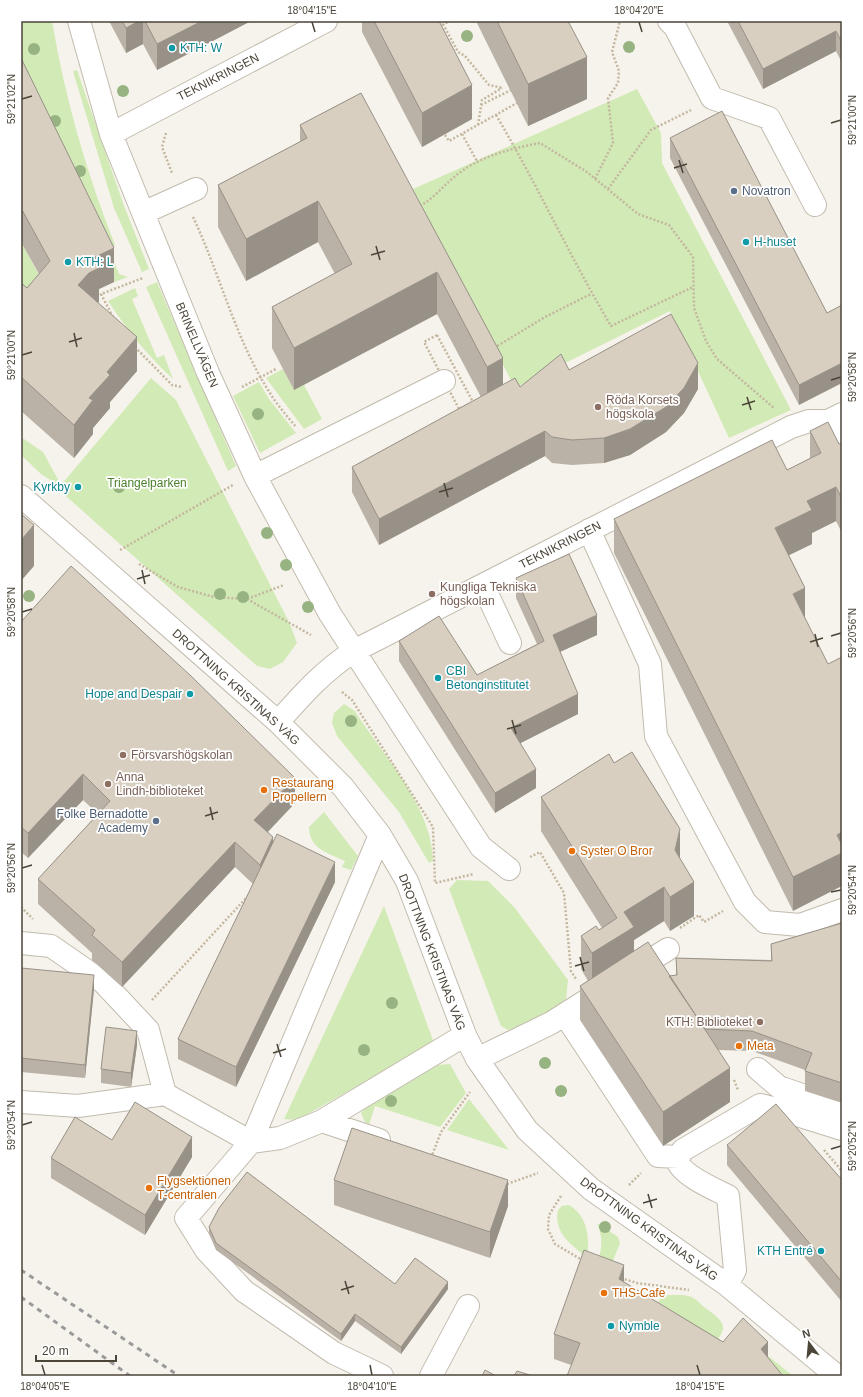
<svg xmlns="http://www.w3.org/2000/svg" width="863" height="1397" font-family="Helvetica,sans-serif">
	<rect width="100%" height="100%" fill="#f6f3ec"/>
	<path fill="#d2eab5" d="M21,21H52C65,98 86,172 115,245L109,249L119,274L128,277L114,282L21,92Z
		M77,70L123,203L149,269L142,272L114,208L73,71Z
		M637,89L661,133L662,163L791,410L729,438L670,311L515,388L413,189Z
		M21,242L50,295L21,316Z
		M157,282L236,466L228,471L146,287Z
		M135,288L138,296L132,299L157,358L164,355L173,379C147,355 127,330 108,301Z
		M283,369L294,390L304,385L322,419L304,429L266,378Z
		M151,378L176,400L290,624L297,643L283,662L270,669L257,666L58,489L60,486L41,474L21,455V439H24L43,452L61,485Z
		M259,382L269,399L296,433L260,453L233,396Z
		M344,704L355,711C383,756 432,806 433,861L429,863L399,812L337,736L332,723L334,713Z
		M324,812L358,856L351,870L342,867L345,861C328,853 309,849 309,827Z
		M457,880L488,881L515,908L568,980L566,999L543,1016L508,1030L501,1026L449,889Z
		M384,906L434,1043L297,1120L284,1119Z
		M450,1064L466,1093L440,1127L375,1106L369,1125L365,1122L361,1113L369,1103L438,1065Z
		M469,1099L509,1150L447,1130Z
		M569,1205C588,1216 590,1239 587,1258C572,1245 553,1233 558,1210L562,1206Z
		M597,1223L618,1237L620,1243L611,1266L598,1262C602,1247 603,1237 597,1223Z
		M663,1295C671,1296 681,1294 688,1296C694,1297 700,1303 704,1307C719,1318 732,1325 715,1342L658,1302Z
		M742,1335L793,1376H762Z"/>
	<g fill="none" stroke-linecap="round" stroke-linejoin="round">
		<g stroke="#c2bbae" stroke-width="24">
			<path id="minor" d="M79,21L111,134L208,373L255,476L330,614L481,847L509,869
				M669,21L675,27L712,98L769,118L815,205
				M111,134L326,21
				M143,213L196,189
				M828,421L842,447
				M255,476L444,381
				M21,496L278,722L343,787L380,835L407,881L465,1035L477,1059L527,1130L591,1189L727,1285L837,1376
				M589,530L650,664L656,736L745,902L765,922L800,925L842,910
				M483,585L510,643
				M278,722C303,694 322,672 354,651L791,427L809,421H828L842,414
				M380,835L251,1142L186,1218L206,1250L244,1291L334,1353L382,1376
				M21,943L51,946L103,982L148,1030L165,1094
				M565,1015L658,1156L679,1157
				M477,1059L551,1023L668,949
				M758,1069L779,1087L842,1109
				M21,1102L78,1106L165,1094L251,1142L280,1138L322,1121L465,1035
				M322,1121L379,1140
				M727,1285L735,1270L728,1196C714,1189 681,1175 677,1160L683,1150L760,1105L781,1110L842,1129
				M431,1376L468,1306"/>
		</g>
		<path stroke="#c4b79f" stroke-width="2.5" stroke-dasharray="2 2" stroke-linecap="butt" d="M443,24L458,52L465,56L489,85L503,88
			M442,25L450,21
			M481,105L511,90
			M496,115C537,184 570,257 611,326L693,287
			M478,125L482,100L502,88
			M166,133L162,147L172,173
			M462,134L478,163
			M445,135L449,141L517,103
			M595,179L613,143L608,98L618,83L619,71L612,52L620,21
			M608,189L651,130L691,110
			M420,206C436,197 447,181 462,171C484,155 514,148 540,143L587,172L638,214L669,225L693,257L694,308L706,341L717,359L774,408
			M193,217C220,274 236,341 270,393C277,405 287,416 296,427
			M113,317L101,294L143,278
			M437,335L473,402L459,409L424,342Z
			M135,347L172,385L182,387
			M494,348L545,317L591,294
			M242,387L276,369
			M120,550L233,485
			M139,564L178,587L214,597L247,599L284,585
			M247,599L311,635
			M342,692L352,700L433,827L435,883L474,874
			M530,857L540,852L564,893L571,971L576,979
			M21,907L33,919
			M680,928L699,915L704,922L723,911
			M152,1000L248,896
			M734,1080L738,1090
			M824,1150L842,1171
			M431,1158L441,1132L470,1092
			M507,1184L538,1173
			M629,1185L641,1173
			M561,1196L549,1215L548,1229L555,1244L582,1260
			M621,1278L637,1283L689,1290"/>
		<use href="#minor" stroke="#fff" stroke-width="22"/>
		<path stroke="#9a9a9a" stroke-width="3" stroke-dasharray="5 5" stroke-linecap="butt" d="M21,1270L179,1376
			M21,1297L130,1376"/>
	</g>
	<g fill="#97b381">
		<circle cx="467" cy="36" r="6"/>
		<circle cx="629" cy="47" r="6"/>
		<circle cx="34" cy="49" r="6"/>
		<circle cx="123" cy="91" r="6"/>
		<circle cx="55" cy="121" r="6"/>
		<circle cx="80" cy="171" r="6"/>
		<circle cx="258" cy="414" r="6"/>
		<circle cx="119" cy="487" r="6"/>
		<circle cx="267" cy="533" r="6"/>
		<circle cx="286" cy="565" r="6"/>
		<circle cx="220" cy="594" r="6"/>
		<circle cx="29" cy="596" r="6"/>
		<circle cx="243" cy="597" r="6"/>
		<circle cx="308" cy="607" r="6"/>
		<circle cx="351" cy="721" r="6"/>
		<circle cx="392" cy="1003" r="6"/>
		<circle cx="364" cy="1050" r="6"/>
		<circle cx="545" cy="1063" r="6"/>
		<circle cx="561" cy="1091" r="6"/>
		<circle cx="391" cy="1101" r="6"/>
		<circle cx="605" cy="1227" r="6"/>
	</g>
	<path fill="#bab2a6" d="M109,21H251L157,70L143,44L126,53Z
		M362,21H439L472,119L422,147L362,32Z
		M476,21H568L587,99L528,126Z
		M727,21H842V63L836,51L763,89Z
		M21,58L114,282L99,289V302L97,303L137,371L110,402V408L93,428V434L74,458L21,411V283L27,288L39,274L21,242Z
		M361,93L503,385L520,387L569,370L698,389L684,413L666,432L630,455L604,463L572,465L552,463L545,456L379,545L352,492V467L481,397L437,314L294,390L272,348V307L335,274L318,242L246,281L218,227V185L300,142V125Z
		M670,138L827,313L799,405L670,158Z
		M810,431L839,444L842,443V533L836,521L812,533V544L789,555L805,588L793,911L614,553V519L787,470L810,458Z
		M516,578L597,635L560,652L578,714L520,743L536,788L495,813L399,661V641L477,675L537,644L516,598Z
		M21,622L295,803L268,832L273,842L335,882L236,1087L178,1059V1039L253,884L235,867L122,987L92,960V953L38,904V879L98,814L83,800L28,858L21,852Z
		M614,763L680,859L694,916L670,931L664,921L634,940V951L669,976L676,975V958L771,960V944L842,923V1103L805,1091V1070L752,1051L718,1050L730,1102L663,1146L580,1020V986L588,981L581,969V936L599,930L602,928L541,831V797Z
		M21,968L94,989L85,1078L21,1072Z
		M137,1045L131,1087L101,1083V1069Z
		M112,1140L192,1157L145,1235L51,1178V1158Z
		M727,1145L842,1180V1302L727,1165Z
		M334,1180L508,1206L490,1258L334,1205Z
		M209,1227L395,1284L448,1289L401,1354L355,1321L341,1341L216,1250L209,1234Z
		M624,1282L723,1342L768,1357L571,1365L554,1359V1334Z"/>
	<path fill="#979187" d="M139,21H143V44L126,53V28Z
		M202,21H251L157,70V44Z
		M836,31V51L763,89V69Z
		M587,57V99L528,126V84Z
		M472,85V119L422,147V113Z
		M318,201V242L246,281V239Z
		M114,248V282L99,289V302L89,307L78,285L93,258Z
		M437,272V314L294,390V348Z
		M137,337V371L110,402V408L93,428V434L74,458V425L89,398L107,372Z
		M503,358V400L487,408V367Z
		M698,363V389L684,413L666,432L630,455L604,463V438Z
		M842,363V383L799,405V385Z
		M545,431V456L379,545V519Z
		M836,487V521L812,533V544L775,562V528L807,501Z
		M34,525V566L21,581V540Z
		M805,588V621L793,594Z
		M597,615V635L553,655V635Z
		M578,694V714L511,748V728Z
		M536,769V788L495,813V793Z
		M83,774V800L28,858V833Z
		M295,778V803L254,846V820Z
		M680,829V863L675,850Z
		M842,832V886L793,911V877L837,835Z
		M273,837V862L260,890V865Z
		M235,842V867L122,987V962Z
		M335,862V882L236,1087V1067Z
		M694,882V916L670,931V897Z
		M664,887V921L634,940V961L592,987V953L624,912Z
		M94,975V989L85,1078V1065Z
		M137,1031V1045L131,1087V1073Z
		M730,1068V1102L663,1146V1112Z
		M192,1137V1157L145,1235V1215Z
		M508,1180V1206L490,1258V1232Z
		M624,1265V1290L619,1279Z
		M448,1282V1289L401,1354V1347Z
		M355,1314V1321L341,1341V1334Z
		M768,1342V1367L761,1349Z"/>
	<path fill="#d8cfc1" stroke="#979187" d="M122,21H139L126,28Z
		M145,21H202L157,44Z
		M374,21H439L472,85L422,113Z
		M497,21H568L587,57L528,84Z
		M738,21H842V43L836,31L763,69Z
		M21,58L114,248L93,258L99,268L89,273L78,285L137,337L107,372L110,375L89,398L93,400L74,425L21,377V283L27,288L50,261L21,208Z
		M361,93L503,358L487,367L437,272L294,348L272,307L352,264L318,201L246,239L218,185L307,138L300,125Z
		M722,111L827,313L842,305V363L799,385L670,138Z
		M671,314L698,363L684,388L666,407L630,429L604,438L572,440L552,437L545,431L379,519L352,467L515,378L520,387L561,354L569,370Z
		M828,422L839,444L842,443V499L836,487L807,501L812,510L775,528L805,588L793,594L828,664L842,657V832L837,835L842,845V853L793,877L614,519L772,440L787,470L821,453L810,431Z
		M21,514L34,525L21,540Z
		M569,554L597,615L553,635L578,694L511,728L536,769L495,793L399,641L439,616L477,675L544,641L516,578Z
		M71,566L191,676L295,778L254,820L273,837L260,865L235,842L122,962L92,935L95,930L38,879L110,801L83,774L28,833L21,827V622Z
		M632,752L680,829L675,850L694,882L670,897L664,887L624,912L634,927L592,953L581,936L596,926L599,930L617,918L541,797L609,754L614,763Z
		M277,834L335,862L236,1067L178,1039Z
		M842,923V1083L805,1071L812,1053L752,1031L705,1029L669,976L677,975L676,958L772,961L771,944Z
		M648,942L730,1068L663,1112L580,986Z
		M21,968L94,975L85,1065L21,1058Z
		M106,1027L137,1031L131,1073L101,1069Z
		M135,1102L192,1137L145,1215L51,1158L75,1117L112,1140Z
		M776,1104L842,1180V1282L727,1145Z
		M352,1128L508,1180L490,1232L334,1180Z
		M247,1172L395,1284L415,1258L448,1282L401,1347L355,1314L341,1334L216,1243L209,1227L219,1208Z
		M584,1250L624,1265L619,1279L723,1342L743,1318L768,1342L761,1349L783,1376H567L580,1343L554,1334Z
		M485,1370L496,1376H482Z
		M517,1371L533,1376H514Z"/>
	<path fill="none" stroke="#4b4439" stroke-width="1.5" d="M312,22L315,32M639,22L642,32M22,99L32,96M831,123L841,120M679,160L683,173M674,168L687,164M376,246L380,260M371,255L385,251M74,333L77,347M69,342L82,338M22,355L32,352M831,380L841,377M747,397L751,410M742,405L755,401M444,483L448,497M439,492L453,488M142,570L145,584M137,579L150,575M22,612L32,609M815,634L818,647M831,636L841,633M810,642L823,638M512,720L516,734M507,729L521,725M210,807L213,820M205,816L218,812M22,868L32,865M831,892L841,890M580,957L584,971M575,966L589,962M277,1044L281,1057M273,1053L286,1049M22,1125L32,1122M831,1149L841,1146M648,1194L652,1208M643,1203L657,1199M345,1281L349,1294M341,1290L354,1286M42,1365L45,1375M370,1365L372,1375M697,1365L700,1375"/>
	<g fill="#0f9aa8" stroke="#fff" stroke-width="1.5">
		<circle cx="172" cy="48" r="4"/>
		<circle cx="746" cy="242" r="4"/>
		<circle cx="68" cy="262" r="4"/>
		<circle cx="78" cy="487" r="4"/>
		<circle cx="438" cy="678" r="4"/>
		<circle cx="190" cy="694" r="4"/>
		<circle cx="821" cy="1251" r="4"/>
		<circle cx="611" cy="1326" r="4"/>
	</g>
	<g fill="#5c6f8a" stroke="#fff" stroke-width="1.5">
		<circle cx="734" cy="191" r="4"/>
		<circle cx="156" cy="821" r="4"/>
	</g>
	<g fill="#8d6e63" stroke="#fff" stroke-width="1.5">
		<circle cx="598" cy="407" r="4"/>
		<circle cx="432" cy="594" r="4"/>
		<circle cx="123" cy="755" r="4"/>
		<circle cx="108" cy="784" r="4"/>
		<circle cx="760" cy="1022" r="4"/>
	</g>
	<g fill="#e8710a" stroke="#fff" stroke-width="1.5">
		<circle cx="264" cy="790" r="4"/>
		<circle cx="572" cy="851" r="4"/>
		<circle cx="739" cy="1046" r="4"/>
		<circle cx="149" cy="1188" r="4"/>
		<circle cx="604" cy="1293" r="4"/>
	</g>
	<g text-anchor="middle" stroke-width="3.5" stroke-linejoin="round" paint-order="stroke">
		<g font-size="12" fill="#0d838f" stroke="#fff" text-anchor="start">
			<text x="180" y="52">KTH: W</text>
			<text x="754" y="246">H-huset</text>
			<text x="76" y="266">KTH: L</text>
			<text x="70" y="491" text-anchor="end">Kyrkby</text>
			<text x="446" y="675">CBI<tspan x="446" dy="14">Betonginstitutet</tspan></text>
			<text x="182" y="698" text-anchor="end">Hope and Despair</text>
			<text x="813" y="1255" text-anchor="end">KTH Entré</text>
			<text x="619" y="1330">Nymble</text>
		</g>
		<g font-size="12" fill="#4b4439" stroke="#fff">
			<text transform="translate(218 77) rotate(-27)" y="4">TEKNIKRINGEN</text>
			<text transform="translate(197 345) rotate(67)" y="4">BRINELLVÄGEN</text>
			<text transform="translate(560 545) rotate(-27)" y="4">TEKNIKRINGEN</text>
			<text transform="translate(236 687) rotate(42)" y="4">DROTTNING KRISTINAS VÄG</text>
			<text transform="translate(432 952) rotate(69)" y="4">DROTTNING KRISTINAS VÄG</text>
			<text transform="translate(649 1229) rotate(36)" y="4">DROTTNING KRISTINAS VÄG</text>
		</g>
		<g font-size="12" fill="#4e5e75" stroke="#fff" text-anchor="start">
			<text x="742" y="195">Novatron</text>
			<text x="148" y="818" text-anchor="end">Folke Bernadotte<tspan x="148" dy="14">Academy</tspan></text>
		</g>
		<g font-size="12" fill="#785e54" stroke="#fff" text-anchor="start">
			<text x="606" y="404">Röda Korsets<tspan x="606" dy="14">högskola</tspan></text>
			<text x="440" y="591">Kungliga Tekniska<tspan x="440" dy="14">högskolan</tspan></text>
			<text x="131" y="759">Försvarshögskolan</text>
			<text x="116" y="781">Anna<tspan x="116" dy="14">Lindh-biblioteket</tspan></text>
			<text x="752" y="1026" text-anchor="end">KTH: Biblioteket</text>
		</g>
		<g font-size="12" fill="#4a7f2a" stroke="#fff">
			<text x="147" y="487">Triangelparken</text>
		</g>
		<g font-size="12" fill="#c56008" stroke="#fff" text-anchor="start">
			<text x="272" y="787">Restaurang<tspan x="272" dy="14">Propellern</tspan></text>
			<text x="580" y="855">Syster O Bror</text>
			<text x="747" y="1050">Meta</text>
			<text x="157" y="1185">Flygsektionen<tspan x="157" dy="14">T-centralen</tspan></text>
			<text x="612" y="1297">THS-Cafe</text>
		</g>
	</g>
	<rect width="863" height="1397" fill="none" stroke="#ffffff" stroke-width="44"/>
	<g transform="translate(809 1343) rotate(344)" stroke="#ffffff" stroke-width="3" paint-order="stroke">
	<path d="M0-3L7 15L0 10L-7 15Z" fill="#4b4439"/>
	<text y="-6" font-size="11" font-weight="bold" text-anchor="middle" fill="#4b4439">N</text>
	</g>
	<path d="M36 1355v6h80v-6" fill="none" stroke="#4b4439" stroke-width="2"/>
	<text x="42" y="1355" font-size="12" fill="#4b4439" stroke="#ffffff" stroke-width="3" paint-order="stroke">20 m</text>
	<rect x="22" y="22" width="819" height="1353" fill="none" stroke="#4b4439" stroke-width="1.5"/>
	<g font-size="10" text-anchor="middle" fill="#4b4439">
		<text x="312" y="14">18°04'15"E</text>
		<text x="639" y="14">18°04'20"E</text>
		<text transform="translate(11 99) rotate(-90)" y="4">59°21'02"N</text>
		<text transform="translate(852 120) rotate(-90)" y="4">59°21'00"N</text>
		<text transform="translate(11 355) rotate(-90)" y="4">59°21'00"N</text>
		<text transform="translate(852 377) rotate(-90)" y="4">59°20'58"N</text>
		<text transform="translate(11 612) rotate(-90)" y="4">59°20'58"N</text>
		<text transform="translate(852 633) rotate(-90)" y="4">59°20'56"N</text>
		<text transform="translate(11 868) rotate(-90)" y="4">59°20'56"N</text>
		<text transform="translate(852 890) rotate(-90)" y="4">59°20'54"N</text>
		<text transform="translate(11 1125) rotate(-90)" y="4">59°20'54"N</text>
		<text transform="translate(852 1146) rotate(-90)" y="4">59°20'52"N</text>
		<text x="45" y="1390">18°04'05"E</text>
		<text x="372" y="1390">18°04'10"E</text>
		<text x="700" y="1390">18°04'15"E</text>
	</g>
</svg>
